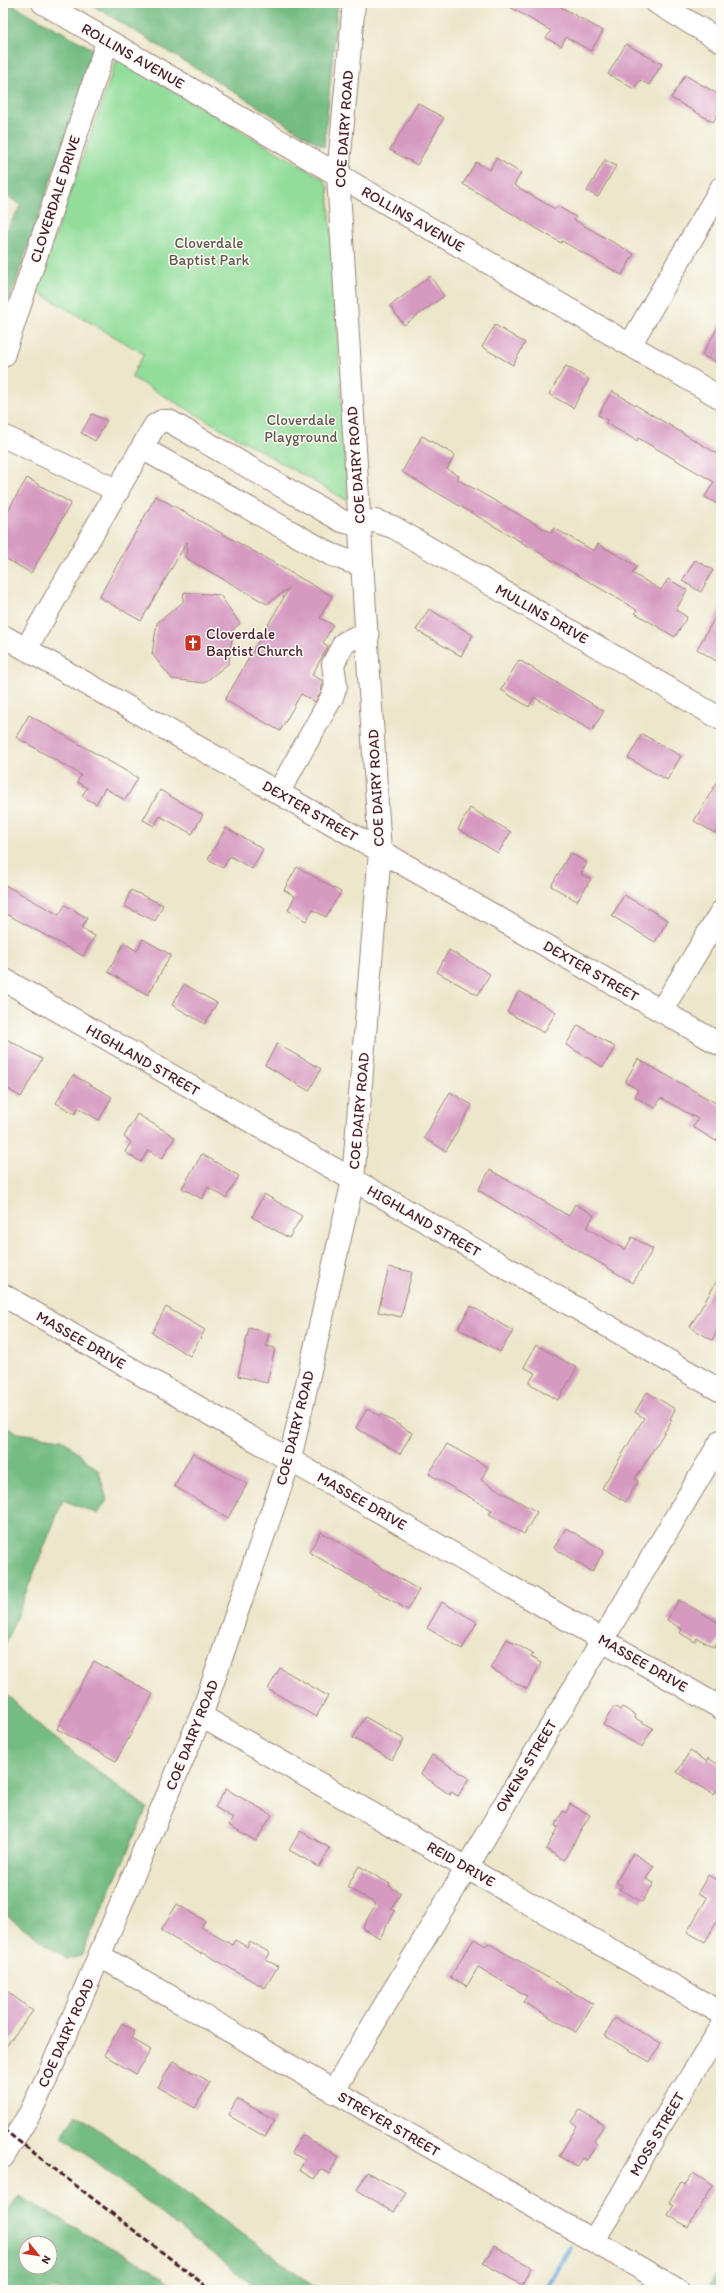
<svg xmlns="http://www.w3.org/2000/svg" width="724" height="2293" font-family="Itim,sans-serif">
	<rect width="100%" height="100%" fill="#fdfcf7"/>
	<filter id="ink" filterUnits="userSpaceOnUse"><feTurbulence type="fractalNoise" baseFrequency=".025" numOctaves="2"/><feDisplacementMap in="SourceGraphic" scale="8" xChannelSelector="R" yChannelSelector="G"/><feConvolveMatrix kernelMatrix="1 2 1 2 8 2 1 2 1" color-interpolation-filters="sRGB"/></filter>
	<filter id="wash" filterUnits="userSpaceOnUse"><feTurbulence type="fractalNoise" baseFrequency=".012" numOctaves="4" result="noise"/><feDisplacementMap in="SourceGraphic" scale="16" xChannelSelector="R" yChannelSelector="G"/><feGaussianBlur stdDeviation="0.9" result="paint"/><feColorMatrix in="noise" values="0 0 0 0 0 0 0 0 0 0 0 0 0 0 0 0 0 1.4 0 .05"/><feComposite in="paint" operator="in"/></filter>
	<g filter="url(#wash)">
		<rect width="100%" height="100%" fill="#ece6ca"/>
		<path fill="#92dd9a" stroke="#6e7e62" d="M117,59L322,178L328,187L348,501L131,377L144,354L36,291Z"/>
		<path fill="#75bc82" stroke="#606e56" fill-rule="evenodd" d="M3,3H9L95,50L3,320V236L21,205L3,194Z
			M89,3H338L324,147Z
			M3,1424L18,1433L62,1439L99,1471L107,1500L98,1514L63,1500L3,1650Z
			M3,1691L46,1732L147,1808L81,1956L67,1959L3,1913Z
			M77,2114L320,2290H259L62,2136Z
			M19,2196L150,2269L177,2290H3V2218ZM26,2243H50V2267H26Z
			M721,2267V2290H707Z"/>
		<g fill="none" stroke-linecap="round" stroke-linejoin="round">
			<path stroke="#70a9df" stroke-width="5" d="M546,2290L570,2247"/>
		</g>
		<g id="blocks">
			<path fill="#d69ac1" d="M503,3H554L603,31L591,51L566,37L561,46L546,38L551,31Z
				M626,44L662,64L649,85L640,80L634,89L608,74Z
				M685,75L721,96V108L713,122L671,98Z
				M418,103L444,118L417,165L390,150Z
				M496,158L521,173L514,185L555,209L557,206L576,217L574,220L634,254L622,275L562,241L561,243L463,184L476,162L490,170Z
				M605,160L616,166L598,197L587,191Z
				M430,276L444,296L404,325L390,306Z
				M721,322V365L702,355Z
				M495,325L525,343L513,365L482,347Z
				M566,366L589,379L573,408L549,394Z
				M612,391L721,456V506L705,497L714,482L638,438L637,441L606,423L607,420L598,415Z
				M92,414L107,421L95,441L81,433Z
				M422,436L455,455L447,469L459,476L457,479L551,533L554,528L594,551L598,544L637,566L632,573L661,590L668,579L687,590L676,610L687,617L675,637L635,613L637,610L402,472Z
				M27,478L71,503L31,573L3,557V519Z
				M156,496L332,596L320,618L333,625L323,643L328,646L312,675L323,681L321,692L315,702L301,694L280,731L225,700L289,588L267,604L186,558L187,542L141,621L99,597Z
				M695,560L713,570L701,592L682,581Z
				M184,592L220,595L240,624L233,629L229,663L204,683L172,679L152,654L157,623L183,602Z
				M721,607V664L697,649Z
				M429,609L473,635L461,656L416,630Z
				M519,660L604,711L592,731L534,697L529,707L501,690Z
				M29,715L138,778L125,800L105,788L96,804L82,796L87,788L77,782L81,775L16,737Z
				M642,734L681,756L667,780L628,758Z
				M721,775V823L715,833L694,821Z
				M160,790L203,815L192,834L160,816L154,826L143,820Z
				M470,808L511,832L498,853L458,829Z
				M226,828L263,849L252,869L230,856L223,868L208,859Z
				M570,853L587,863L581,874L591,879L577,901L551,886Z
				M297,867L341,892L326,917L313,910L306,921L288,910L295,896L284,890Z
				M3,884L59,915L65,905L87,918L82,928L95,936L83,956L3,912Z
				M131,890L163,905L155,921L124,906Z
				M624,895L668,920L655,942L612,916Z
				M143,939L171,955L148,995L108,972L124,943L137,951Z
				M449,950L490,974L478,995L437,972Z
				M184,984L217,1003L205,1024L172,1005Z
				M519,991L556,1012L544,1033L507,1012Z
				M578,1025L615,1047L603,1067L566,1045Z
				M3,1037L42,1059L21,1097L3,1086Z
				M277,1044L321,1069L309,1091L265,1065Z
				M638,1059L721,1106V1131L716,1141L693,1127L698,1119L661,1098L655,1108L635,1097L638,1090L625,1082Z
				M73,1075L112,1097L99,1120L78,1108L75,1114L56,1103Z
				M450,1092L472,1105L446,1151L424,1138Z
				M137,1114L175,1137L162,1159L148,1150L141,1162L125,1152L131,1142L124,1137Z
				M202,1154L239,1176L226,1198L208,1187L202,1199L182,1188Z
				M490,1170L569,1216L575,1204L594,1215L587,1228L625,1250L632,1237L653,1249L633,1283L478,1190Z
				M264,1194L302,1216L289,1238L252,1217Z
				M389,1267L412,1272L401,1317L378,1312Z
				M721,1274V1324L712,1340L690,1327Z
				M471,1306L513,1331L500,1352L458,1328Z
				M166,1307L205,1330L190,1356L152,1333Z
				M249,1328L269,1333L266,1346L275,1348L267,1383L238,1376Z
				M536,1345L577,1368L558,1400L529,1383L535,1373L524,1367Z
				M647,1392L675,1409L670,1419L672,1420L635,1479L638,1481L626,1502L602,1488L644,1418L635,1412Z
				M367,1409L380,1416L381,1414L412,1433L400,1454L356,1428Z
				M447,1444L488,1467L481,1480L537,1512L524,1534L489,1514L492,1510L429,1474Z
				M193,1453L247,1484L228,1518L174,1486Z
				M566,1528L604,1551L592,1572L554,1548Z
				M321,1532L419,1590L408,1610L309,1552Z
				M679,1600L721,1624V1635L714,1647L697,1638L695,1642L680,1633L682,1629L667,1620Z
				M442,1602L477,1622L462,1649L427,1628Z
				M507,1639L533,1654L531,1657L541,1663L527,1689L490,1668Z
				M94,1661L153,1694L116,1761L57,1729Z
				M280,1668L328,1696L316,1717L268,1689Z
				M614,1706L620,1710L622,1707L636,1715L635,1718L653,1728L642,1747L603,1725Z
				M365,1717L404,1739L392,1760L353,1738Z
				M690,1751L706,1761L708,1758L721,1766V1784L714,1795L677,1772Z
				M432,1755L469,1778L458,1796L451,1792L450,1795L421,1774Z
				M226,1789L272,1815L256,1841L229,1825L233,1818L215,1807Z
				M570,1804L590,1815L564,1860L546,1849L558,1827L555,1826L563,1811L566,1813Z
				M300,1831L330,1848L319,1867L289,1850Z
				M633,1853L654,1866L646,1879L654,1883L642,1902L620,1889L622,1886L616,1882Z
				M359,1866L390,1884L389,1886L401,1893L391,1909L395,1911L380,1938L362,1928L376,1904L347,1887Z
				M721,1873V1915L705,1942L687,1932L707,1898L698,1893L708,1875L716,1880Z
				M177,1904L205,1921L201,1927L232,1945L235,1940L247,1947L250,1941L270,1953L266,1960L278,1966L265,1988L202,1952L201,1954L161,1931Z
				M474,1939L486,1946L488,1943L593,2004L576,2032L523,2002L527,1996L478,1967L467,1986L450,1977Z
				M3,1988L33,2011L3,2050Z
				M615,2018L661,2043L650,2062L605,2036Z
				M122,2023L135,2031L131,2038L151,2050L136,2074L104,2055Z
				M173,2061L210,2082L195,2108L158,2087Z
				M237,2099L275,2120L265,2137L228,2115Z
				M580,2110L604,2125L594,2141L597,2144L587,2160L583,2158L577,2167L559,2156L577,2126L572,2122Z
				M302,2135L339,2157L329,2174L320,2169L314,2179L299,2170L305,2160L292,2153Z
				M367,2172L406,2193L394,2212L357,2190Z
				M693,2173L713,2186L688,2227L668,2215L674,2205L669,2202L681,2182L685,2185Z
				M494,2246L531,2267L522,2285L483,2263Z"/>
		</g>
	</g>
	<g filter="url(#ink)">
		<use href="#blocks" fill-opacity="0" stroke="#9b827a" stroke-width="1"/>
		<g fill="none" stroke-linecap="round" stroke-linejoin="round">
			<g stroke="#9b827a" stroke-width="24">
				<path id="minor" d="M43,3L721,398
					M657,3L721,41
					M630,345L721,188
					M3,356L107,42
					M3,436L118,491
					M142,448L330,554L351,562L362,561
					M3,636L721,1045
					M26,649L155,425L162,421H169L342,521L349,523L375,521L393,527L721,719
					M278,793L332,697L336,686L333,664L344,643L354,638L368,636
					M3,979L721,1391
					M661,1011L721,912
					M3,1295L721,1708
					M201,1716L721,2013
					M100,1956L678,2290
					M333,2092L721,1441
					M3,2157L30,2113L51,2069L201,1716L290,1459L353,1180L380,852L338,175L354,3
					M593,2241L621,2196L657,2131L721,2028"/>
			</g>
			<use href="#minor" stroke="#fff" stroke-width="22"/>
			<path stroke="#4a1f2b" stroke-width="3" stroke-dasharray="6 3" stroke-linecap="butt" d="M3,2129L211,2290"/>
		</g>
	</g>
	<defs>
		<g id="church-square" transform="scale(0.9)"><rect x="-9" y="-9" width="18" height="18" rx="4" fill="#c8321e" stroke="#fdfcf7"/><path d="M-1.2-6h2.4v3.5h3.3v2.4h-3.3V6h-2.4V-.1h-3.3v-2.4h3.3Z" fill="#fff"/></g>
	</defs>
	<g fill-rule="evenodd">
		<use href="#church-square" x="193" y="643"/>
	</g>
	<g text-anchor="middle" stroke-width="3" stroke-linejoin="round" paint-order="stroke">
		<g font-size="15" fill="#4a1f2b" stroke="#fdfcf7">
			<text transform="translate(133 56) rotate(30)" y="5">ROLLINS AVENUE</text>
			<text transform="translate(344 129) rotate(-86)" y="5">COE DAIRY ROAD</text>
			<text transform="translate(55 199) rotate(-72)" y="5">CLOVERDALE DRIVE</text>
			<text transform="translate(413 219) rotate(30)" y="5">ROLLINS AVENUE</text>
			<text transform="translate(356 465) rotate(-94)" y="5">COE DAIRY ROAD</text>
			<text transform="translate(542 614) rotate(30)" y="5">MULLINS DRIVE</text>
			<text transform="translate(376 788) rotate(-93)" y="5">COE DAIRY ROAD</text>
			<text transform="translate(310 811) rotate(30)" y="5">DEXTER STREET</text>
			<text transform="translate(591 971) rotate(30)" y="5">DEXTER STREET</text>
			<text transform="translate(143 1060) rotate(30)" y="5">HIGHLAND STREET</text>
			<text transform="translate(359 1111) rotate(-85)" y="5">COE DAIRY ROAD</text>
			<text transform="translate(424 1221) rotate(30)" y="5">HIGHLAND STREET</text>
			<text transform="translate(81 1340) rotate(30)" y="5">MASSEE DRIVE</text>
			<text transform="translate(295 1428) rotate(-76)" y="5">COE DAIRY ROAD</text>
			<text transform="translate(362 1501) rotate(30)" y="5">MASSEE DRIVE</text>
			<text transform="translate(643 1663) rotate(30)" y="5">MASSEE DRIVE</text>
			<text transform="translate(192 1735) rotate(-68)" y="5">COE DAIRY ROAD</text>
			<text transform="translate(526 1766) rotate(-59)" y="5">OWENS STREET</text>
			<text transform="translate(461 1864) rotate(30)" y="5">REID DRIVE</text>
			<text transform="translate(66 2033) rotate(-66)" y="5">COE DAIRY ROAD</text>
			<text transform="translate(389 2124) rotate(30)" y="5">STREYER STREET</text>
			<text transform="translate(657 2134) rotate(-60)" y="5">MOSS STREET</text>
		</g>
		<g font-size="15" fill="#60584c" stroke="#fdfcf7">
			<text x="209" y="248">Cloverdale<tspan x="209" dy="17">Baptist Park</tspan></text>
			<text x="301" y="425">Cloverdale<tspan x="301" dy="17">Playground</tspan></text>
		</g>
		<g font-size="15" fill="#4a1f2b" stroke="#fdfcf7" text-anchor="start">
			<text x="206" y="639">Cloverdale<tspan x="206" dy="17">Baptist Church</tspan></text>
		</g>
	</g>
	<rect width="724" height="2293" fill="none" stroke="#fdfcf7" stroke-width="16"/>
	<g transform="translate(38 2255) rotate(120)"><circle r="19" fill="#fdfcf7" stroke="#b5a4a5"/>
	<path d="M0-3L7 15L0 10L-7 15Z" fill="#c8321e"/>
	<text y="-6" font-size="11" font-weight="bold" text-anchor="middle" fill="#4a1f2b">N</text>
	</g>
</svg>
